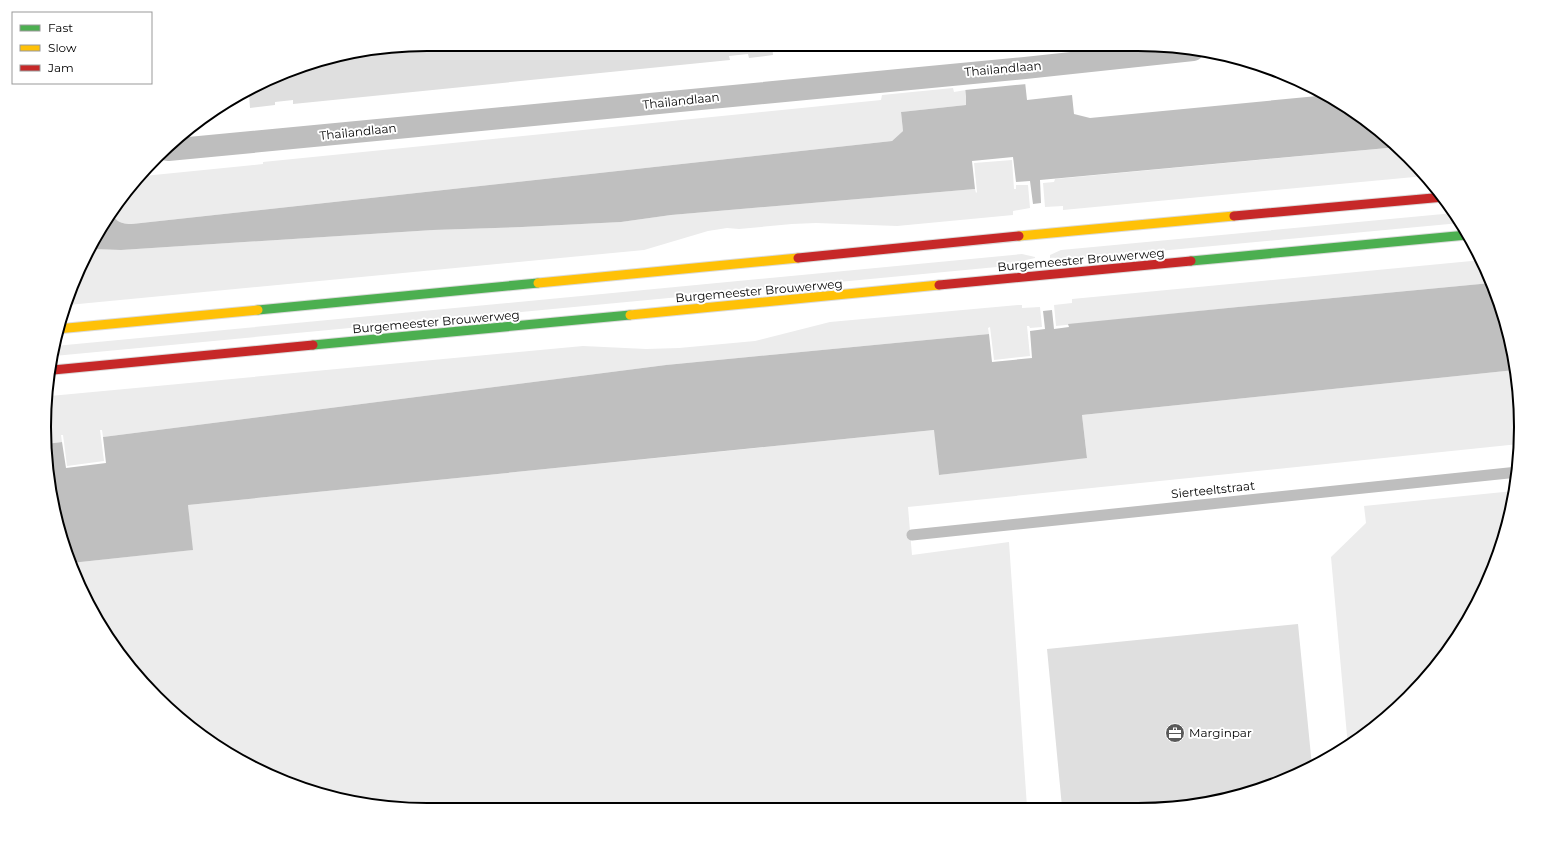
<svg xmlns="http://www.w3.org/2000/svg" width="1565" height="854" font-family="Montserrat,sans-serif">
	<rect width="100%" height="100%" fill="#fff"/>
	<path fill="#ececec" d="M953,88L954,92L966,90V105L901,112L903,131L892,141L132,224C121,224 116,222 111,212L144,176L263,164V162L881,100L882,95Z
		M1398,147L1425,176L1063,210V206L1045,207L1043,183L1054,182L1055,179Z
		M1012,160L1014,189H1016V185H1028L1030,208L1013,211V215L897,226L816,223L792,224L739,229L727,228L708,231L644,250L68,305L93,249L121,250L433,230L522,227L621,222L671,215L975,189L976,193L977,192L974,163Z
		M1454,213L1460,223L1073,259C1065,260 1058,257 1050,258V255L1061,250Z
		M1022,254L1035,257V258L1026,260L1018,265L54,356L55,346Z
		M1482,260L1491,283L1238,307L1056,326L1054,305L1072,303V299Z
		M1018,305H1022V308L1040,307L1042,327L1030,328L1029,326H1027L1030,356L994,360L990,327L988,328L989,334L666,365L103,437L102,430H100L104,461L67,466L63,435H61L62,442L46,444L50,396L583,346L646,349L679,348L755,341L830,322Z
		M1515,370L1520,402L1519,444L908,507L912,555L1009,542L1027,807L402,809L328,797L236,759L139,680L73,574L71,563L192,550L188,505L935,430L939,475L1087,457L1082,415Z
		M1514,491L1501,550L1470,618L1426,680L1348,747L1331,557L1366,523L1364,506Z"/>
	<path fill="#bfbfbf" d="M961,45H1021L1027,100L1072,95L1074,114L1090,118L1328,95L1390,139L1398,147L1040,180L1041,203L1033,204L1030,181L1016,182L1013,157L972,161L975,189L671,215L621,222L522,227L433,230L121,250L93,249L111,212C116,222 121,224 132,224L892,141L903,131L901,112L966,105V96Z
		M1491,283L1508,328L1515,370L1082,415L1087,458L939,475L934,430L188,505L193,550L71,563L45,452L46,444L62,442L66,468L106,463L103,437L666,365L989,334L992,362L1032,358L1030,331L1045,329L1043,311L1052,310L1054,329L1069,327L1068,324L1238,307Z"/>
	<path fill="#fff" d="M1023,45L1027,84L965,90L960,51Z"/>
	<path fill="#dfdfdf" d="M427,44H772L773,55L749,58L748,54L729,56L730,60L293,104V100L275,102V105L250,108L249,94L304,64Z
		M1298,624L1312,766L1284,781L1188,807H1062L1047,649Z"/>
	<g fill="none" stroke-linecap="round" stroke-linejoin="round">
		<g stroke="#dbdbdb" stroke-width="11">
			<path id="fast" d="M1191,261L1467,235
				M258,310L538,283
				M313,345L630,315"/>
		</g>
		<g stroke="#dbdbdb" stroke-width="11">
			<path id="slow" d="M1019,236L1234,216
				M538,283L798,258
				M630,315L939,285
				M57,329L258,310"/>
		</g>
		<g stroke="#dbdbdb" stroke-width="11">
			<path id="jam" d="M1234,216L1444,197
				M798,258L1019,236
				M939,285L1191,261
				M53,370L313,345"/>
		</g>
		<path stroke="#bebebe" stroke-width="11" d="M912,535L1518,472"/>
		<path stroke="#bebebe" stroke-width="22" d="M168,150L1025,68L1193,50"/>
		<use href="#fast" stroke="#4caf50" stroke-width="9"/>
		<use href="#slow" stroke="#ffc107" stroke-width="9"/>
		<use href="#jam" stroke="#c62828" stroke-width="9"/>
	</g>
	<defs>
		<g id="office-disc" transform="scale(1)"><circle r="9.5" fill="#595959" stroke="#fff"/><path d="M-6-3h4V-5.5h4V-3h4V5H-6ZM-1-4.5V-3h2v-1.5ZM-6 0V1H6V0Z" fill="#fff"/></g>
	</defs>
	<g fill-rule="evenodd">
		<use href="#office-disc" x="1175" y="733"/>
	</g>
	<g text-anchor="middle" stroke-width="4" stroke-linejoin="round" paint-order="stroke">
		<g font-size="12" fill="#000" stroke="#fff">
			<text transform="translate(1003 69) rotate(-5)" y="4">Thailandlaan</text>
			<text transform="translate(681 101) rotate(-6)" y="4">Thailandlaan</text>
			<text transform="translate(358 132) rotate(-6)" y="4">Thailandlaan</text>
			<text transform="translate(1081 260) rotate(-5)" y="4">Burgemeester Brouwerweg</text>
			<text transform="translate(759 291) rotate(-5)" y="4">Burgemeester Brouwerweg</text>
			<text transform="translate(436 322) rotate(-5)" y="4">Burgemeester Brouwerweg</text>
			<text transform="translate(1213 490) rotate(-6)" y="4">Sierteeltstraat</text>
		</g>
		<g font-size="12" fill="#000" stroke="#fff" text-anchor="start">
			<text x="1189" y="737">Marginpar</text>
		</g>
	</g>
	<path d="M0 0H1565V854H0ZM427 51H1138A376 376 0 0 1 1514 427V427A376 376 0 0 1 1138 803H427A376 376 0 0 1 51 427V427A376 376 0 0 1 427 51Z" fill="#fff" fill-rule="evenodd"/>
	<path fill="none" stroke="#000" stroke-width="2" d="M427 51H1138A376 376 0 0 1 1514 427V427A376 376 0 0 1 1138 803H427A376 376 0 0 1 51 427V427A376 376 0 0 1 427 51Z"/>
	<rect x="12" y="12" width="140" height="72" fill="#ffffff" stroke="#999999"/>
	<rect x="20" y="25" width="20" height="6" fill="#4caf50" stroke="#999999"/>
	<text x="48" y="32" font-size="12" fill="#000000">Fast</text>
	<rect x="20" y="45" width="20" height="6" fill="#ffc107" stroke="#999999"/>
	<text x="48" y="52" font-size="12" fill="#000000">Slow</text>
	<rect x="20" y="65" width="20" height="6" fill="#c62828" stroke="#999999"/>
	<text x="48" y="72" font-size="12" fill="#000000">Jam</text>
</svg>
